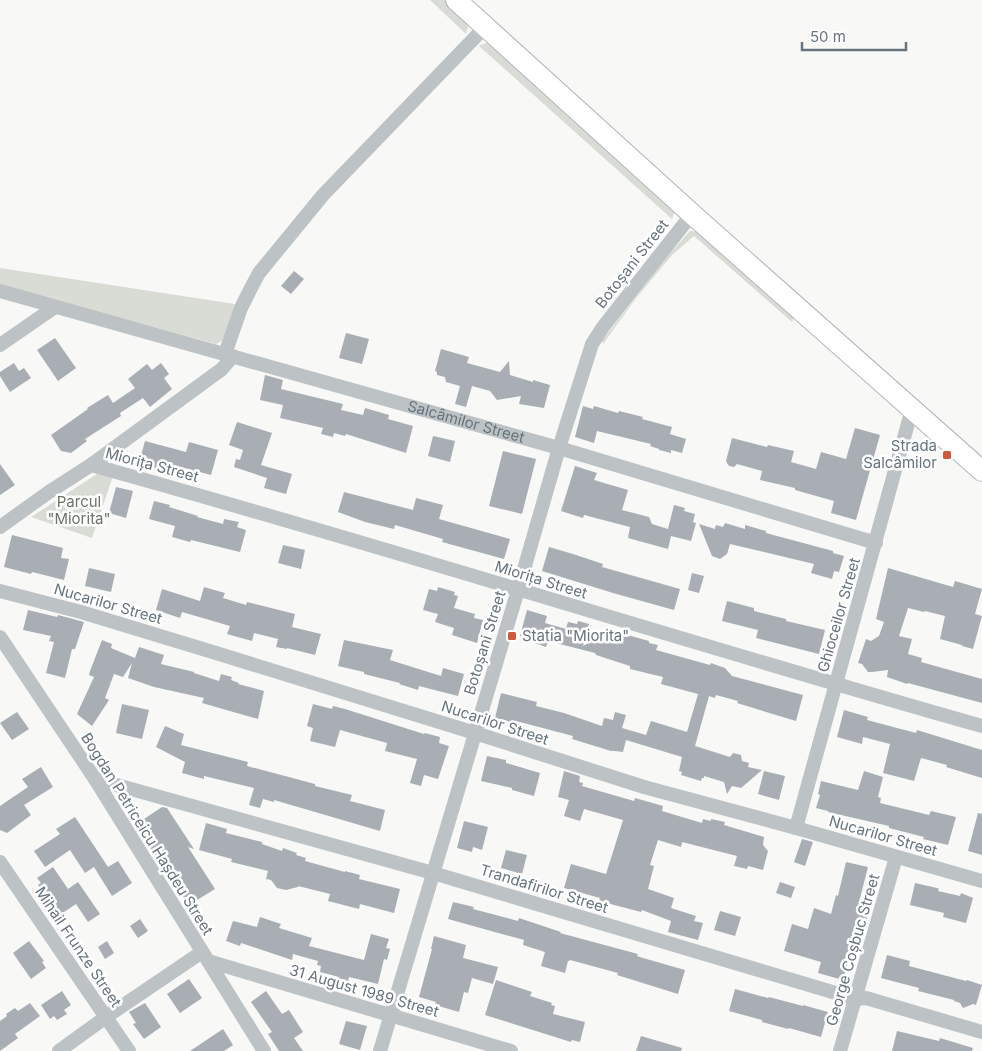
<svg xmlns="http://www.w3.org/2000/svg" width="982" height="1051" font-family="Inter,sans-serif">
	<rect width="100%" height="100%" fill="#f8f8f6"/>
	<path fill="#d8dcd5" d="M430,0H446L469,23L466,34Z
		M492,42L675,211L672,219L479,46L483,44Z
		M690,231L701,232L795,315L792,322L694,236L672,255L637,297L603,344L602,341L670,253Z
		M0,268L235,304L225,339L216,344L0,285Z
		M100,472L113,476L92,538L31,517Z"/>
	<path fill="#a8aeb4" d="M294,271L304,279L291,294L281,286Z
		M346,333L369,339L362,364L339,358Z
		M55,338L76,368L58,381L37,350Z
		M441,349L469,357L467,363L500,372L509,361L510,375L533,382V380L550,385L544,408L519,404L521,396L497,400L490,391L472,386L466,407L455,404L460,386L446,382L445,377L437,375V372L435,371Z
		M14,363L19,371L24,368L31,378L10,392L0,376V372Z
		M161,363L169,374L164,378L172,389L150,407L143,398L120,413L121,416L85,439L87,441L71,453L61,451L51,435L88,409L87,408L108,395L113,403L135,388L128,379L147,364L152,370Z
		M265,375L283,380L281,389L343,404L341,410L363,415L365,408L389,415L388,419L413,426L406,453L346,434L345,436L334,433L333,437L321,434L323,428L280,418L283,405L260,400Z
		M583,406L593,409L594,406L618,413L619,411L643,417L642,419L672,427L670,434L686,439L682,453L671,450V453L659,450V449L650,446L651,444L597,431L594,443L575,437Z
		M237,422L272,433L261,465L292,474L286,494L264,488L267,478L234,467L236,459L240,460L243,450L229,445Z
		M855,428L880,435L856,520L831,513L834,501L795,490V488L760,480L762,471L737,464L734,467L729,466L726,461L732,438L767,447L768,445L794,451L791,462L816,469L821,452L846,459Z
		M433,436L455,441L450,462L428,456Z
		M145,441L186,452L189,442L218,450L211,475L162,462L160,469L139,463Z
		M503,451L536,459L522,514L489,506Z
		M0,464L15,485L0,495Z
		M575,466L597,473L594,480L628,490L622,510L649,517L652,524L668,529L674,505L685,508L684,511L695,514L693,522L696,523L691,541L671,536L668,549L628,538L630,527L584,515L583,518L561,511Z
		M116,487L133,491L126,518L109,513Z
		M344,492L413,510L416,498L443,505L439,519L510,539L504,559L442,542L443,539L395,525L394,529L365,522L338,512Z
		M154,501L170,505L169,507L198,516L197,517L223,524L224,519L239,522L237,527L246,530L240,552L191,540L190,542L172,537L175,526L149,519Z
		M725,523L745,529V525L766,531V533L833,551V553L844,556L839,572L834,571L832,579L811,573L814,564L730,544L727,554L720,559L712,556L699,524L715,529L716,525L723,527Z
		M12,535L63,548L61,558L69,559L64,580L32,572L31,574L4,567Z
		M283,545L305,550L301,569L278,563Z
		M549,547L573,554L603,564L602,567L680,589L674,610L613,593L542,571Z
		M89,568L115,574L111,592L85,586Z
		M888,568L953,587L955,581L982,589L975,614L982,616L973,649L962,646V645L940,639L945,616L925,611L924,612L908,608L899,636L912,639L908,654L922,658L921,662L982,679V703L908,683L907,684L887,677L888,670L872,672H868L862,664L858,663L866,639L871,641L879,636L884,622L876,619Z
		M692,573L704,576L699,593L688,590Z
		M204,587L225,593L223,598L246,605L247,602L295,614L292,627L321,634L315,655L287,648V649L276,647L278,639L254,633L252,641L227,634L230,626L182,612L180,618L156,610L162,589L200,601Z
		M438,587L455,592L454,595L458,596L454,608L475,614L474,618L483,620L477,643L452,635L454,628L435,622L438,614L423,610L429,589L437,591Z
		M727,601L754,608V611L786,619V621L825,630L819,654L756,638L758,630L722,621Z
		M28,610L57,617L58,615L84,622L75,649H72L65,678L46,673L54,642L49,641L51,636L23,630Z
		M527,610L547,616L545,623L566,629L568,622L577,624L578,621L589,624L583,646L610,631L617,632L649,641V643L658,645L656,650L710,665L711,663L725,668L732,676L803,695L796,721L737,703L738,701L716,695L715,698L709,696L695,746L730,757L733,753L741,755L742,761L749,763L748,767L762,770L741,788L732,786L727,794L724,782L704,776V778H702L701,781L681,775L682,772L679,771L682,757L626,740L623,752L615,751H611L572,739L573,736L516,721L515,723L495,718L501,693L537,702L536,706L564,713L602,726L604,718L613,720L615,712L626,715L622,728L646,735L651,721L687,732L698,694L661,684L663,677L630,669V666L596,655L595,653L548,641L546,647L535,643L536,641L520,636Z
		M102,640L112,644L111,648L135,658L139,647L164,655L161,664L194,672V673L219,681L221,674L232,677L231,680L239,683L238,684L264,691L258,719L202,703L204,698L154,687L128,678L132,663L123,677L114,674L105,698L109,700L92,726L77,714L94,677L89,675L90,671Z
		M344,640L393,650L390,660L441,676L443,668L464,674L458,696L419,686L418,690L399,684L400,683L364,674V672L338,666Z
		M122,704L149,710L142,739L116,733Z
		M313,704L332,709L333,706L345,709L424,734L425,733L440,737L439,743L449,746L438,779L424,775L421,786L410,783L417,759L385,751L387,743L340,730L335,747L310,741L313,728L307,726Z
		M844,710L868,717L867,720L916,733L917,730L982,750V778L946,767L947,765L921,758L914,781L883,773L890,744L863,737L862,744L837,737Z
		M17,712L29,729L12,740L0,723Z
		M165,726L184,734L181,745L248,762L247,766L315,784V786L352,795L350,801L385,810L380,831L274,800V802L263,799L260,808L249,805L254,788L204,776V779L182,773L185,762L156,747Z
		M487,756L506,760V763L540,773L534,796L512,790V788L481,781Z
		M41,767L53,787L24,805L31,815L7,833L0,830V806L28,787L22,779Z
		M564,771L580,776L579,782L583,783L582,786L634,801L635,798L663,806L662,811L702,823L703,819L711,821V819L725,822L724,825L764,837L763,845L768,851L763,870L748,866L747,869L734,866L737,856L682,842L681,847L658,840L650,865L654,866L648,889L674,898L671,908L696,916L694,921L703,923L698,940L668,932L671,921L642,910L641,912L599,901L600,898L564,888L571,864L606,874L623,820L584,809L580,821L564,816L569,800L558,797Z
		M764,771L785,776L779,800L758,794Z
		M864,771L883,777L878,797L881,798L880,803L929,815L931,811L956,817L948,845L923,839L924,837L889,828V826L828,812V811L816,808L820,795L818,794L821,781L858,790Z
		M162,807L167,808L194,849L188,847L215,889L189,905L166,871L135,825Z
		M978,813L982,814V855L968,851Z
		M75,817L108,867L118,861L132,883L112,896L94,867L85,873L70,850L45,867L34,851L60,834L56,829Z
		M464,821L488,827L482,850L473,847L472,852L457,848Z
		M206,823L227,829L226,833L262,842V844L282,851L283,848L297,853L296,855L306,858L305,861L345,872V871L360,875L359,879L400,889L394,913L360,904L359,909L328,901L330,894L298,886V887L286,890L277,888L271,880L266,879L268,871L231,862L232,859L199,850Z
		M802,839L813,842L805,866L794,862Z
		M506,850L527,855L522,874L501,868Z
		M846,862L868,867L859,902L871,905L866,921L860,919L843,980L818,973L821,962L784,951L792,924L808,929L814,908L831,914L836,895L838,896Z
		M53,867L68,889L78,882L100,914L88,922L76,904L61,914L47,893L45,895L38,885L41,883L37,878Z
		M780,882L795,887L791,898L776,893Z
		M915,883L937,888L939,889L938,891L960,896L961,893L973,898L966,923L943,917L944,913L910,905Z
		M453,902L474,907L473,909L518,921L519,918L561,932L560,933L638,954L637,956L643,958L685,970L678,994L617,975L618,973L570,960L569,961H568L565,973L541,966L545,952L523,945L524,940L448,919Z
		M720,911L741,917L735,936L714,930Z
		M260,917L281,924L279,928L312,938L309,946L364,960L371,934L389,939L386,948L390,949L387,960L384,959L378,984L349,977L346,990L336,987L339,977L320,972L321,966L317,965L318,961L293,954L292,960L241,943L240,946L226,941L233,921L257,927Z
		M140,919L148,931L138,938L130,926Z
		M434,936L466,945L463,958L498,967L493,984L472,978L468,993L464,992L459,1012L435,1005L436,1002L419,997L432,949H431Z
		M29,941L44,961L42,962L46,968L31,979L13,953Z
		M107,941L114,953L105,959L98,947Z
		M887,955L910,961L909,966L966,981L967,980L982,985L976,1005L973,1004L963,1008L960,1003L954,1001V1000L918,991L919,988L881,978Z
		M189,979L202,998L180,1013L167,994Z
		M496,980L532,992L530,996L552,1003L551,1005L555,1006L553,1014L585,1022L580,1042L572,1040L571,1042L485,1015Z
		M735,989L768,998L769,997L803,1006V1005L828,1012L821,1037L789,1028L788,1029L762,1022V1020L729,1011Z
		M62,991L71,1005L64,1010L67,1014L57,1020L54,1016L50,1019L41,1005Z
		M266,991L282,1014L289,1010L303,1032L294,1038L303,1051H279L268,1034L272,1032L251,1002Z
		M30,1003L40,1016L15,1034L18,1038L0,1051V1021L7,1016L6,1014L15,1008L18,1011Z
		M145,1003L161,1027L144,1039L133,1024L136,1023L129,1012Z
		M346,1021L367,1026L360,1050L339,1044Z
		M223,1029L233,1045L224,1051H190Z
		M897,1031L939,1041L940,1038L973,1048L972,1051H892Z
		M641,1036L682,1048L681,1051H636Z"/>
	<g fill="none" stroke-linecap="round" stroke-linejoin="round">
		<g stroke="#b0b6ba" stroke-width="22">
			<path id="secondary" d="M456,0L692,214L982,471"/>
		</g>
		<g stroke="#bdc2c5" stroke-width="14">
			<path id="s1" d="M0,291L559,448L876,543"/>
			<path d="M0,345L55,307"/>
			<path d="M225,354L241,308L251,288L259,273L323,195L485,27"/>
			<path d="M91,465C389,547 684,642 982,726"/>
			<path d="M0,527L49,492L91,465L222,369L233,356"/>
			<path d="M0,591L81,612L216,653L475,733L644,787L796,828L982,881"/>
			<path d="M0,637L95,779L264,1051"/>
			<path d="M95,779L433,873L856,999L866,998L982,1032"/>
			<path d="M796,828L912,409"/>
			<path d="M0,862L129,1051"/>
			<path d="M208,961L511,1051"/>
			<path d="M59,1051L106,1017L202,952"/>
			<path d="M380,1051L518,590L559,448L592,344L603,327L692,214"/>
			<path d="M840,1051L896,857"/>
		</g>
		<use href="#secondary" stroke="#fff" stroke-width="20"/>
	</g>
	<g fill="#d0583d" stroke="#fff" stroke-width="2">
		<rect x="942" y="450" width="10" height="10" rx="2.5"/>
		<rect x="507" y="631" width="10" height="10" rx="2.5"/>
	</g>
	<g text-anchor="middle" stroke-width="5" stroke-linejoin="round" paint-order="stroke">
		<g font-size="15" fill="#66747d" stroke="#fff">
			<text transform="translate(632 264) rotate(-52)" y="5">Botoșani Street</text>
			<text dy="5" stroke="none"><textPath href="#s1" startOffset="484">Salcâmilor Street</textPath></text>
			<text transform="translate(152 465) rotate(15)" y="5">Miorița Street</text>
			<text transform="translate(541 580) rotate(17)" y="5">Miorița Street</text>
			<text transform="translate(108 604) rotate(16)" y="5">Nucarilor Street</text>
			<text transform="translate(839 615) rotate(-74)" y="5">Ghioceilor Street</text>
			<text transform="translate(485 643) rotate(-73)" y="5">Botoșani Street</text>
			<text transform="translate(495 723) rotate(18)" y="5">Nucarilor Street</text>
			<text transform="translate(147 834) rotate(58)" y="5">Bogdan Petriceicu Hașdeu Street</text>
			<text transform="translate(883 836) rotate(16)" y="5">Nucarilor Street</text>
			<text transform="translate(544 889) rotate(17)" y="5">Trandafirilor Street</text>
			<text transform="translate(78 947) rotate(56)" y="5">Mihail Frunze Street</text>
			<text transform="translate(853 950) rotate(-74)" y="5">George Coșbuc Street</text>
			<text transform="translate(364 991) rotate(16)" y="5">31 August 1989 Street</text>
		</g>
		<g font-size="15" fill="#66747d" stroke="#fff" text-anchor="end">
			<text x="937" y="451">Strada<tspan x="937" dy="17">Salcâmilor</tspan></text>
			<text x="522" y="641" text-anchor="start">Statia "Miorita"</text>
		</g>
		<g font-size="15" fill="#687664" stroke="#fff">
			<text x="79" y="507">Parcul<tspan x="79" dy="17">"Miorita"</tspan></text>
		</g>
	</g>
	<path d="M802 42v8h104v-8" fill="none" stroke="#66747d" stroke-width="2.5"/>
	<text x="810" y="42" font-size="15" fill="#66747d" stroke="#ffffff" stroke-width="4" paint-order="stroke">50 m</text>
</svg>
